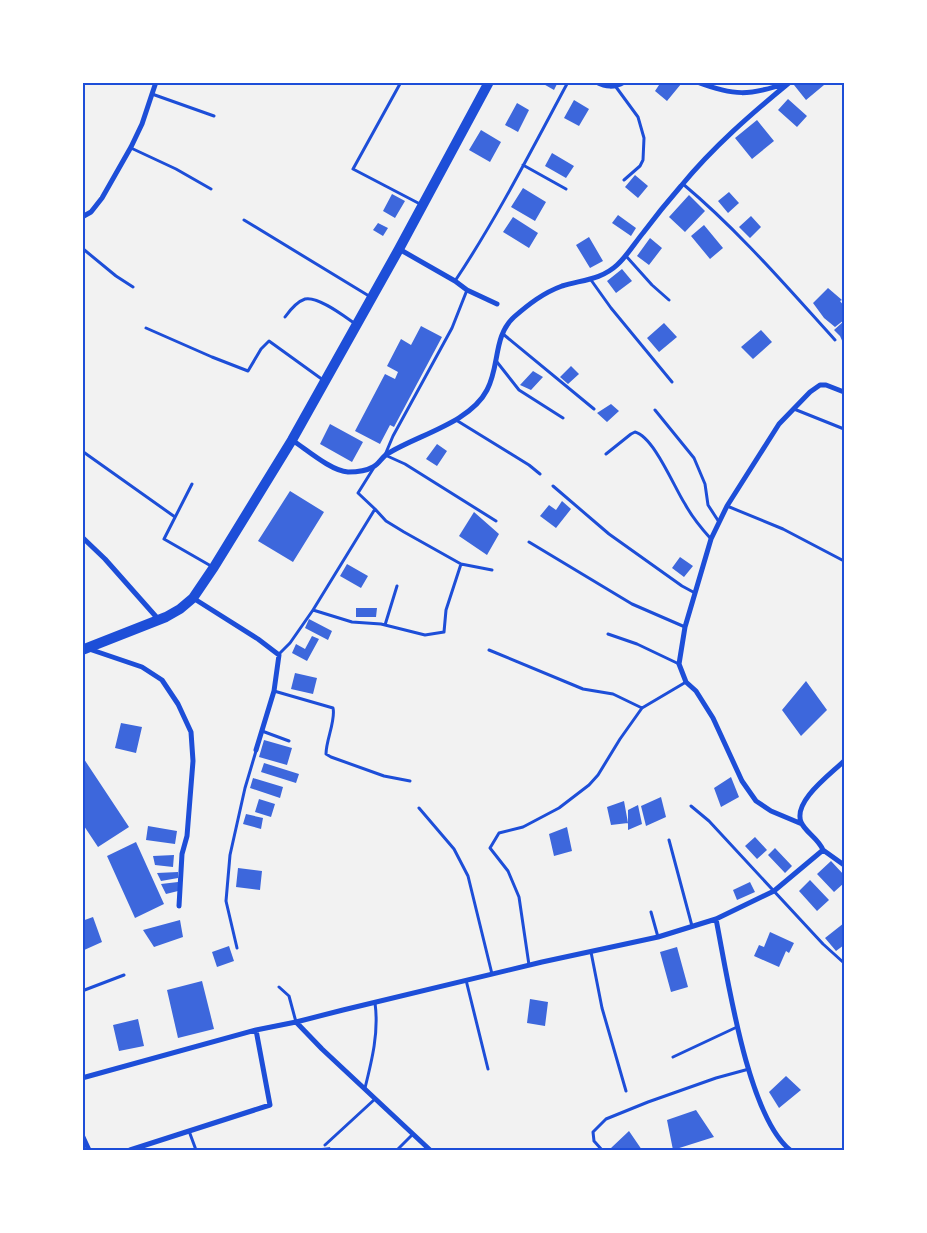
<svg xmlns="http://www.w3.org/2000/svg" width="927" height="1233" font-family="Raleway,sans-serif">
	<rect width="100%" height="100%" fill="#f2f2f2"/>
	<path fill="#3d67dc" d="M540,82H558L554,90Z
		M661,82H678L681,84L667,101L655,91Z
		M796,82H822L824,85L806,100L794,85Z
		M788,99L807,116L797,127L778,110Z
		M574,100L589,109L579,126L564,118Z
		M517,103L529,110L518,132L505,125Z
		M757,120L774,141L752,159L735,138Z
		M481,130L501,142L490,162L469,150Z
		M552,153L574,166L566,178L545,166Z
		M635,175L648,186L638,198L625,187Z
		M523,188L546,202L535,221L511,207Z
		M729,192L739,203L728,213L718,201Z
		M392,194L405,201L395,218L383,211Z
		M689,195L705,211L685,232L669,217Z
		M618,215L636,228L631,236L612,223Z
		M751,216L761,227L750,238L739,227Z
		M513,217L538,233L529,248L503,232Z
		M378,223L388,228L383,236L373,230Z
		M704,225L723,248L710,259L691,236Z
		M589,237L603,261L590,268L576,245Z
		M650,238L662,248L649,265L637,256Z
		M622,269L632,281L616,293L607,281Z
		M828,288L842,300L840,301L844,306V320L835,327L824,318L813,303Z
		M844,321V345L840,336L834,330Z
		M664,323L677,337L659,352L647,338Z
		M421,326L442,337L394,427L390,425L380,444L355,431L385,374L395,379L398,372L387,366L401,339L411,345Z
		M761,330L772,342L753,359L741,347Z
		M571,366L579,374L568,384L560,377Z
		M533,371L543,377L531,390L520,385Z
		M611,404L619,411L607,422L597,413Z
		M330,424L363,442L352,462L320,444Z
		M437,444L447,451L437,466L426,459Z
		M290,491L324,512L293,562L258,541Z
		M562,501L571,509L556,528L540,516L549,505L556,510Z
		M474,512L499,534L487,555L459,536Z
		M680,557L693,566L684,577L672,568Z
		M347,564L368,576L361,588L340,576Z
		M356,608H377L376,617H356Z
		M309,619L332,631L328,640L305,628Z
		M312,636L319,639L307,661L292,653L296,644L305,649Z
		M295,673L317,678L313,694L291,689Z
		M806,681L827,710L801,736L782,710Z
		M121,723L142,727L136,753L115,748Z
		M264,740L292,748L287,765L259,757Z
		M82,756L129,827L98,847L82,823Z
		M264,763L299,774L296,783L261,772Z
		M731,777L739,797L721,807L714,788Z
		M253,778L283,787L280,798L250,788Z
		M661,797L666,817L646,826L641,806Z
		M259,799L275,804L271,817L255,812Z
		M624,801L628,823L611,825L607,807Z
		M638,805L642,824L628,830V810Z
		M246,814L263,818L261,829L243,824Z
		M148,826L177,831L175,844L146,840Z
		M567,827L572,851L554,856L549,834Z
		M755,837L767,850L757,859L745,846Z
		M136,842L164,904L135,918L107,856Z
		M775,848L792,866L785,873L768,855Z
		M174,855L173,867L155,865L153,856Z
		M831,861L844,875V883L834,892L817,874Z
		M238,868L262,871L260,890L236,887Z
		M178,872V878L161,881L157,873Z
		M810,880L829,900L817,911L799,891Z
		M178,882V891L166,894L161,884Z
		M750,882L755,892L737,900L733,890Z
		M93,917L102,942L82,951V921Z
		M180,920L183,937L154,947L143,930Z
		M844,923V945L836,951L825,938Z
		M770,932L794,943L789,953L786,951L779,967L754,956L759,945L764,947Z
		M229,946L234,961L217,967L212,952Z
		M677,947L688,987L671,992L660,952Z
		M202,981L214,1029L178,1038L167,990Z
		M530,999L548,1002L545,1026L527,1023Z
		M138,1019L144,1046L119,1051L113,1025Z
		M786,1076L801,1090L779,1108L769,1092Z
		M696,1110L714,1137L673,1150L667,1120Z
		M629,1131L642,1150H614L611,1148Z
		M330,1147L331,1150H314V1149Z"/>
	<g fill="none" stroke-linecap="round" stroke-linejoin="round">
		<path stroke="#1d4ed8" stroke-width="3" d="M401,82L353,169L420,204
			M616,87L638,117L644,138L643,160L640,166L624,180
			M152,94L214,116
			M131,148L176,169L211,189
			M523,165L566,189
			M683,184C739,231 786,286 835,340
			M244,220L369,296
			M82,248L116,276L133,287
			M626,256L652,285L669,300
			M591,280L611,308L672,382
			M455,281C497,218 532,149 568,82
			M467,290L452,328L393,436L385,455L405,464L496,521
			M285,317C290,310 296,302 305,299C318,296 344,316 354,323
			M146,328L212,357L248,371L261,349L269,341L323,380
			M503,334L594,409
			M497,362L519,390L563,418
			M794,409L844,429
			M655,410L694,458L705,484L708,505L719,522
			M456,420L529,465L540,474
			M82,451L175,517
			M606,454L631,434L635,432C654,437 674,487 685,504C692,517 701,528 711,539
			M192,484L164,539L211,566
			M553,486L609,534L682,586L695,593
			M727,506L783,529L844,561
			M375,509L386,521L404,532L461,564L492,570
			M529,542L632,604L685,627
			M313,610L352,622L381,624L425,635L444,632L446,610L461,564
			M385,625L397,586
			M608,634L637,644L679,664
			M489,650L583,689L613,694L642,708
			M279,654L290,643L313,610L375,509L358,493L373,469
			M274,691L333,708C336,720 326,740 326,754L331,757L384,776L410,781
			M262,731L289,741
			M691,806L709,821L823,944L844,963
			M419,808L454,849L468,876L492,974
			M669,840L692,926
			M651,912L658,937
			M237,948L226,901L230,855L245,788L256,751
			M591,952L602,1008L626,1091
			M529,965L519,897L508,871L490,848L499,833L523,827L559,808L589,785L598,775L620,739L642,708L686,682
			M466,980L488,1069
			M279,987L289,996L296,1022
			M82,991L124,975
			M673,1057L737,1027
			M365,1088C372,1060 379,1032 375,1003
			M189,1131L196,1150
			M325,1145L375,1099
			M397,1150L413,1134
			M602,1150L594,1141L593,1132L606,1119L648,1102L716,1078L749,1069"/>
		<path stroke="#1d4ed8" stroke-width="5" d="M596,82C606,87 614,88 624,82
			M697,82C734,96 749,96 787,83
			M82,217L91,212L102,198L131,147L142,124L156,82
			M399,249L455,281L467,290L497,304
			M292,440C306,449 331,471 348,472C356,472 366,471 373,467C379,464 382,457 387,454C417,435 470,423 487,390C500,366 493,336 514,317C529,304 543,293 562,286C581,280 601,280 617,265C627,256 634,244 643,233C655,217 668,201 681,186C713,147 751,114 790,82
			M82,537L105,559L159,620
			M193,598L258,639L279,655L274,691L256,750
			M89,649L142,667L162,680L178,704L191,732L193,761L187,836L182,854L179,906
			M802,824L771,811L756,801L742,781L713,718L696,691L686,682L679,664L685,627L711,539L727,506L779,424L810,392L820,385H826L844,392
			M823,850L844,865
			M716,919C727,974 747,1115 790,1150
			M296,1022L322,1049L430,1150
			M82,1078L256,1030L296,1022L343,1010L542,962L658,937L716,919L774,891L823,850C818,838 805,832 801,822C793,801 831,774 844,761
			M82,1135L89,1150
			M130,1150L270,1105L256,1030"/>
		<path stroke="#1d4ed8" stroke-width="10" d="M82,650L166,617L180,609L193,598L214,567L292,440L399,249L489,82"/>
	</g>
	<rect width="927" height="1233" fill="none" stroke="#ffffff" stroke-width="168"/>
	<rect x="84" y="84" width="759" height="1065" fill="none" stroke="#1d4ed8" stroke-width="2"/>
</svg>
